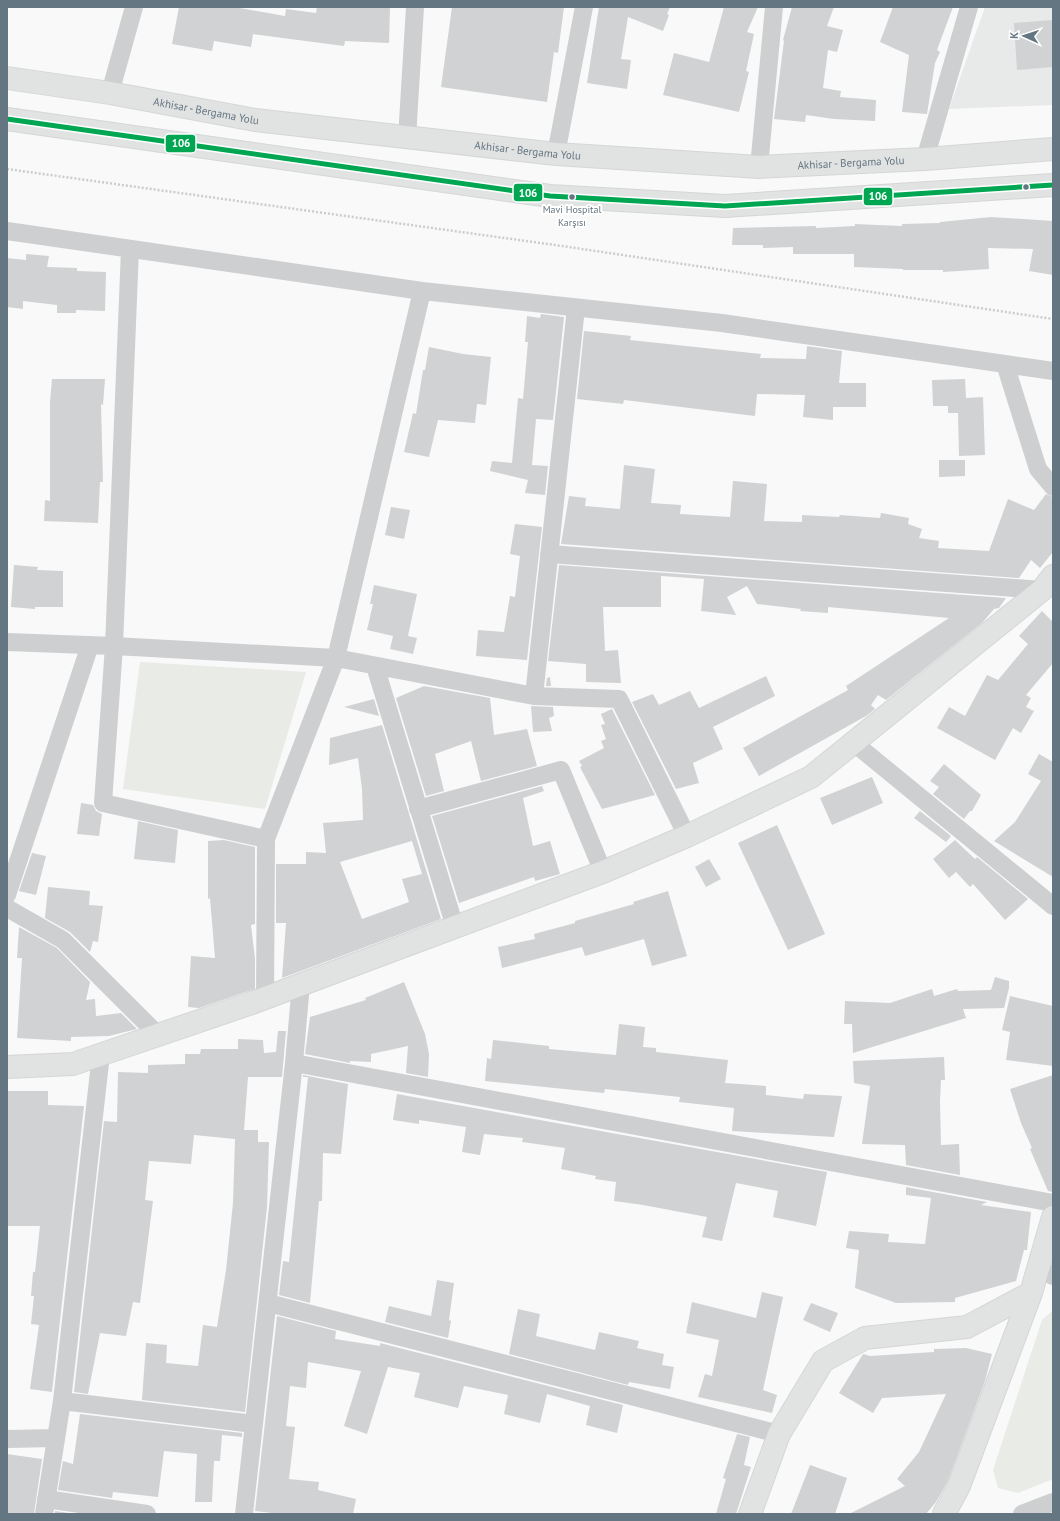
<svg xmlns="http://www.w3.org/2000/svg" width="1060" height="1521" font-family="'PT Sans',sans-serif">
	<rect width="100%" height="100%" fill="#f9f9f9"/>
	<path fill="#e8e9e9" d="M985,7H1053V105L949,109Z"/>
	<path fill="#e8ebe6" d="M140,662L306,672L265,809L123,789Z
		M1053,1310V1479L1018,1493L998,1488L993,1470L1042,1320Z"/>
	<path fill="#d0d2d3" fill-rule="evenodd" d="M179,7H234L285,16L286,9L316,13L317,7L390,8L389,43L345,41L344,46L253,34L251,47L214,41L212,51L172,44Z
		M452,7H564L558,53L554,52L547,102L441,87Z
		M599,7H670L667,14L669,15L663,31L628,17L621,59L631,60L627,89L587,83Z
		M724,7H758L747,32L754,34L746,71L749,72L739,112L663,95L674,53L709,62Z
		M792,7H834L827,26L843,30L837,52L828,50L823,88L841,91L840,97L876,100L875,121L834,119L806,115L805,122L774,119L784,41L783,40Z
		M893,7H953L937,50L940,52L935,63L927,114L902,112L909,55L880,42Z
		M1053,20V67L1017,70L1014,23Z
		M991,217L1053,221V275L1029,271L1033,249L988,248L989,269L943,272V270H903V269L854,267V254H793V247L763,248V245H732L733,228L816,226V228L855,226V224L902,226V224L940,223V222Z
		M26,254L49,256L47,267L77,268V271L106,272L105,311L76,310V313H57V305L23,301V309L7,307V258L26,260Z
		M541,314L564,317L553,420L536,419L532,465L548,466L545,495L525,493L528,480L490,471L492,461L512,463L518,398L523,399L528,342H525L527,316L540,318Z
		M584,331L631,336L630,340L761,354L760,358L806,359L807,346L842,351L839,383H866V407H833V420L803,417L805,395L757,394L755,416L624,400L623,404L577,399Z
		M429,347L463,354L491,357L486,405L477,404L475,423L438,420L429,457L404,452L413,413L416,414L423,370H425Z
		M52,379H105L103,405L101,404L103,482H100L98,523L44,521L45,500L50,501V402Z
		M965,379L966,398L983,397L985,455L959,456L958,413H948V406H933L932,380Z
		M939,460H965V476L939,477Z
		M624,465L655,469L651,503L681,505L680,514L730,517L733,481L767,484L764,521L802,522V515L839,517L840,515L880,518L881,513L909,518L908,524L922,529L919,538L939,541L938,548L989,551L1008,499L1034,510L1046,494L1053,497V552L1040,568L1031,560L1019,578L561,544L569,496L586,498L585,506L620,509Z
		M391,507L410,510L404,539L385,535Z
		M515,524L542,527L527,660L476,656L478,630L504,632L510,596L515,597L520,556L510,554Z
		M14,565L38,567L37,570L63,571V607H35V609L11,607Z
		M559,565L1006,598L999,608L994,609L982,623L886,700L878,695L871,705L875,709L866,716L759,776L743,748L848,690L846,686L949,618L828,607V613L800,611L801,609L757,604L747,586L727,597L736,615L701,611L704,579L661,576V607H603L605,651L618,650L621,683L586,682V664L548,661Z
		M374,585L417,594L408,636L417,638L413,654L390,649L393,636L367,630L373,604H370Z
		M1042,611L1053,622V663L1026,695L1031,698L1026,707L1034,711L1021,733L1013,728L995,760L937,728L949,707L965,716L987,675L998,680L1028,644L1019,636Z
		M766,676L775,696L713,727L723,749L693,763L699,783L676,789L632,702L653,694L659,705L690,691L699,708Z
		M550,677L551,686H546L547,678Z
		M424,686L490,698L494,735L527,729L537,766L481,781L471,741L435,754L444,791L426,796L396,698Z
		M374,699L379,716L344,707Z
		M531,706L553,707L554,716L549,718L552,731L533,732Z
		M612,709L655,795L602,809L580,767L582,766L579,761L604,748L601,741L606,739L601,725L605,724L601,714Z
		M382,725L441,919L282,978L286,923H276V864H306V852L326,853L323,823L363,820L362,789L358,758L329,765L330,738ZM412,841L422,874L402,879L409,902L362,919L340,862Z
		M1039,754L1053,762V877L994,841L1015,822L1041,781L1028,774Z
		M944,764L981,795L972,811H970L964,819L933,794L939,787L930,781Z
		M872,777L883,803L832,825L820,798Z
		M542,786L544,791L523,798L533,846L550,841L560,874L535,881L534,877L459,903L432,816Z
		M81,803L93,805L96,811L102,814L99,836L77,834Z
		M920,811L951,836L946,842L914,818Z
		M138,821L178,830L175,863L134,859Z
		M777,825L825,934L788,950L738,843Z
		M224,840L255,847V924L251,925L255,959V989L199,1008L188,1007L191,956L215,958L210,898L208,899V841Z
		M955,840L975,859L977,857L1028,899L1005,920L973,884L970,887L956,872L949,878L933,859Z
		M32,853L46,856L36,895L19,891Z
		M709,859L721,879L706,887L695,867Z
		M48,887L90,891L89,905L103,906L98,942L93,941L90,952L70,932L45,918Z
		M668,891L687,956L652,966L644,939L585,956L582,947L502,968L498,947L535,939L534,934L575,923V921L634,904L633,902Z
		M19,927L57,948L90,982L86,1000L95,999L96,1016L121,1013L137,1029L109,1036L71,1037V1041L17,1038L22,958H17Z
		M995,977L1009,981V988L1004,1008L963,1009L966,1018L853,1053L852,1024H844L845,1001L890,1003L932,989L934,996L957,989L958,991L991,990Z
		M404,982L425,1034L429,1054L428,1077L406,1073L408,1046L371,1054V1062L350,1061V1063L305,1054L310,1017L366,1000L365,998Z
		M1010,996L1053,1006V1066L1006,1060L1010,1032L1002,1030Z
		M619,1024L645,1027L643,1047L656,1048V1052L728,1060L725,1083L766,1086V1095L803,1099L804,1094L842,1096L834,1137L732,1131L734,1108L679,1102L680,1097L605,1089L604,1093L485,1081L487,1058L491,1059L493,1040L549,1046V1049L616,1055Z
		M278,1031H286L282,1077H248L244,1130H258V1142H269L267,1207L245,1412L142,1400L146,1343L167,1345L166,1363L198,1366L203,1325L217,1327L226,1270L233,1203L235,1139L194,1135L191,1164L149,1161L145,1200L153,1201L140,1303L133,1302L126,1336L100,1333L88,1394L74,1392L104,1121L117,1122L118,1072L148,1073V1065L185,1064V1054H200L201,1049H238V1039L263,1040L264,1053L276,1052Z
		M944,1057L945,1080H941L940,1101L941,1145L959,1144L960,1175L906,1165L905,1145L862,1144L870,1086L854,1083L853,1061Z
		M303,1075L348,1084L341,1154L323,1153L322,1201H319L310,1303L279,1295L283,1261L289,1262L308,1077H303Z
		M1053,1075V1192L1048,1191L1030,1149L1032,1148L1021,1123L1010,1089Z
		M7,1091H48V1105L84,1106L52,1392L30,1389L39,1325L31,1324L34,1296H31L33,1272H35L40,1226H7Z
		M397,1094L827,1172L816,1226L773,1217L778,1191L736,1183L722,1241L702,1237L707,1217L643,1205L614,1201L616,1182L595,1179L596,1176L561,1169L565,1148L522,1142L523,1138L484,1134L480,1155L462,1152L466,1127L419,1120V1124L393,1120Z
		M906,1187L987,1202L981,1205L1031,1212L1027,1250H1024L1016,1281L955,1298V1302L896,1303L855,1288L859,1250L846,1248L849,1231L889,1234L888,1242L925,1244L931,1198L906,1195Z
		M437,1280L454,1283L449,1320L451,1321L448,1338L385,1322L389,1306L431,1316Z
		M762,1292L783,1297L763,1390L777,1395L772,1413L698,1397L705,1374L712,1376L719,1340L686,1333L692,1302L756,1318Z
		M811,1303L838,1313L830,1332L803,1320Z
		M518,1309L540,1314L536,1336L595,1350L599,1332L639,1341L637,1348L664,1354L662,1365L674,1367L670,1389L629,1382L628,1385L509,1354Z
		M277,1316L336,1331L335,1339L380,1346V1343L623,1405L617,1433L586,1425L590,1406L547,1394L540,1423L504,1414L508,1395L464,1386L458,1408L414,1397L420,1373L388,1367L367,1434L344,1426L361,1371L308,1362L306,1388L290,1386L286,1426L295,1427L289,1479L319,1482L318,1490L356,1499L353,1514H281L255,1511Z
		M966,1348L992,1354L985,1381L948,1481L936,1502L926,1514H849L905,1486L897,1479L919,1452L946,1394L882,1398L873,1413L839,1393L863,1354L870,1356L934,1352V1349Z
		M80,1414L242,1433V1437L222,1435L220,1461H214L212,1502H195L197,1454L164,1451L158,1497L113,1492L112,1498L58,1490L63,1461L73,1464Z
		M737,1434L750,1437L744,1465L751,1467L736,1514H716L726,1479L723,1478Z
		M7,1454L42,1459L34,1514H7Z
		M810,1465L847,1478L835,1514H791Z
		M55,1511L76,1514H55Z"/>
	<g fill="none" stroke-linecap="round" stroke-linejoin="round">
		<g stroke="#d5d6d7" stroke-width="24">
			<path id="secondary" d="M7,1067L73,1064L249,1004L455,927L603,872L687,836L811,777L1042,590L1053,576
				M750,1514L779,1434L823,1361L865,1338L967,1327L1031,1293
				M944,1514L959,1486L1031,1293L1053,1217"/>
		</g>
		<g stroke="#d5d6d7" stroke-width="24">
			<g id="primary">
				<path id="s1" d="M7,78L110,93L255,120L556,154L759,167L925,159L1053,149"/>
				<path d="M7,119L550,196L725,206L1053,185"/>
			</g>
		</g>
		<path stroke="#cbcccd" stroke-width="2.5" stroke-dasharray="2 2" stroke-linecap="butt" d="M7,169L562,246L1053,319"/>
		<path stroke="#cecfd0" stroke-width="18" d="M110,93L134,7
			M407,138L415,7
			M556,154L584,7
			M925,159L969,7
			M759,167L774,7
			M7,231L422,291L722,323L1053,371
			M130,249L114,646L103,803L266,839L336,658L422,291
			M1005,364L1038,469L1053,487
			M549,554L1042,590
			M7,642L114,646L336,658L534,696L619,699L687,836
			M375,666L455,927
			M534,696L576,308
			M854,743L1053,906
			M418,809L561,770L603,872
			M7,895L90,645
			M7,908L63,940L158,1035
			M265,998L266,839
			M294,1063L1053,1203
			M1038,1268L1053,1276
			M268,1303L779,1434
			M62,1401L254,1424
			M7,1439L56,1438
			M46,1499L147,1514
			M44,1514L62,1401L101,1054
			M244,1514L294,1063L301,984
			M1022,1514L1053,1502"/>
		<use href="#secondary" stroke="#e1e2e2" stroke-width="22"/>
		<use href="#primary" stroke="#e1e2e2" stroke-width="22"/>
		<g stroke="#fff" stroke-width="8">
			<path id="bus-1" d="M7,119L550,196L725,206L1053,185"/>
		</g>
		<use href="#bus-1" stroke="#00a651" stroke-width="5"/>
	</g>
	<g fill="#657683" stroke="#fff" stroke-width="1.5">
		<circle cx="1026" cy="187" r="3.5"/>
		<circle cx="572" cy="197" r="3.5"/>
	</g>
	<g text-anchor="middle" stroke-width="4" stroke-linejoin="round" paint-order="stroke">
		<g font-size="10" fill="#657683" stroke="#fff">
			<text x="572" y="213">Mavi Hospital<tspan x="572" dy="13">Karşısı</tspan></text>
		</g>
		<g font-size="11" fill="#657683" stroke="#fff">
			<text dy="4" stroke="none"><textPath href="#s1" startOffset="202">Akhisar - Bergama Yolu</textPath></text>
			<text dy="4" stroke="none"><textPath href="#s1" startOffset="526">Akhisar - Bergama Yolu</textPath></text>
			<text dy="4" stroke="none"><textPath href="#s1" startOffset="850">Akhisar - Bergama Yolu</textPath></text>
		</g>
	</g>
	<g stroke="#fff" stroke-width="1.5">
		<rect x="165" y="134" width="31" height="19" rx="4" fill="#00a651"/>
		<rect x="513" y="183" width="30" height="19" rx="4" fill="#00a651"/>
		<rect x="863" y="187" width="30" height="19" rx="4" fill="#00a651"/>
	</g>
	<g font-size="11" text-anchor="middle" font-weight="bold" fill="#fff">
		<text x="181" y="147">106</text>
		<text x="528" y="197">106</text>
		<text x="878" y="200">106</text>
	</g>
	<rect width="1060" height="1521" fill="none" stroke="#657683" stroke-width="16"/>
	<g transform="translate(1024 36) rotate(273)" stroke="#ffffff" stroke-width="3" paint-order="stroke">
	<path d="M0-3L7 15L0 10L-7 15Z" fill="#657683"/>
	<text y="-6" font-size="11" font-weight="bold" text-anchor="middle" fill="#657683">K</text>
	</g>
</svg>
